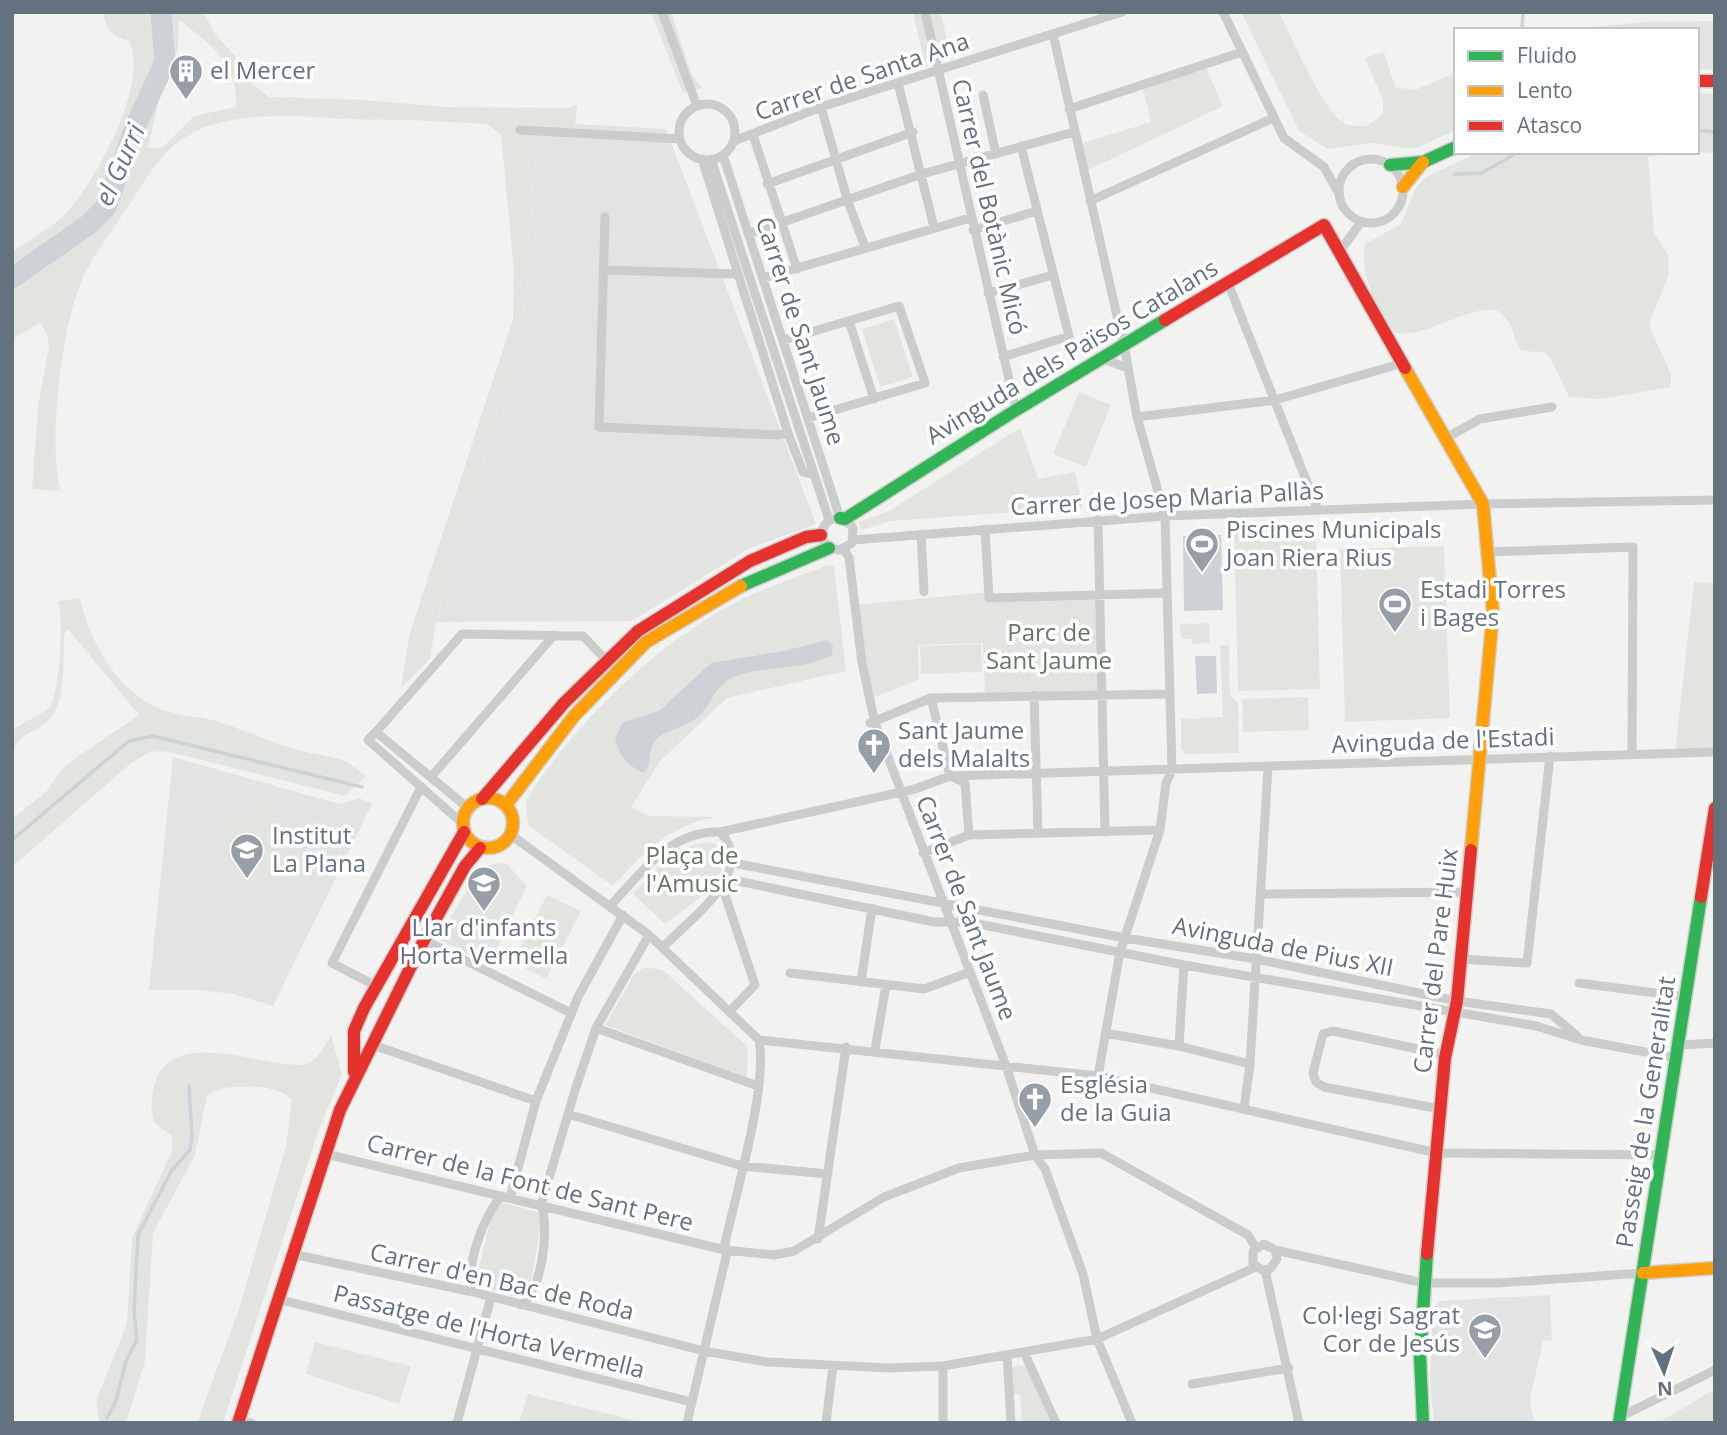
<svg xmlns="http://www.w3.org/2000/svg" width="1727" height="1435" font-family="'Open Sans',sans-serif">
	<rect width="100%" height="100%" fill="#f2f3f1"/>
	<path fill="#e2e4e3" d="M575,124L666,129L816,524L748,549L632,621L436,622L524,320L537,126Z
		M173,757L339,804L359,798L372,804L273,1006L233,994L201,990H149Z
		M506,863L527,886L489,965L438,939L479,870L493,864Z
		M1550,1295L1552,1341L1543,1340L1530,1400L1534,1423H1434L1430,1379L1433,1308L1440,1301Z"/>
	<path fill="#e2e5df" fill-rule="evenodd" d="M103,12H203L216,35L239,60L251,83L269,97L364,100L445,107L566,108L577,105L575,124L537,126L524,320L436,622L430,659L401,688L409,636L513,319L514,271L501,135L487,124C443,121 399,120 355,119C307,117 249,110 203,128C166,143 152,170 131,202C114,229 94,252 81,282C62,328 47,444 61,491L32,489L38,406L49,347L47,333L40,323L12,339V252C30,239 54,227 69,210C97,178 149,84 129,41C113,38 105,29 103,12ZM179,20C212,46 238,62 236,107L194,116L162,148H148L161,91L178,49Z
		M651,12H671L691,73L702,88L683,93Z
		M913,12H940L948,43L956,57L922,68V52Z
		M1241,12H1279C1291,36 1324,114 1346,124C1352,127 1361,126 1367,126L1383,114V100L1365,58L1384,52L1395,87L1415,90L1456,73V130L1414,149L1372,143L1328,149L1299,131Z
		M1715,21V70L1697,69V30H1566L1643,22Z
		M1205,66L1223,106L1084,172L1077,145L1151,122L1142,86Z
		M1697,93L1715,94V153L1697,152Z
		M1479,152H1678L1648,157L1654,233L1668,255L1669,275L1650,321V328L1671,374V387L1600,399L1569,397L1550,357L1544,352L1522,351C1509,336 1519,325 1496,310C1465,306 1421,341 1395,332C1376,309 1359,274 1365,244L1401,224L1416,187L1426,177Z
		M894,319L913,377L880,387L862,329Z
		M1079,392L1111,405L1086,467L1053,454Z
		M1020,428L1038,479L1075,472L1083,507L891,521L861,530L858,522L889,511Z
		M1316,528L1320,689L1238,691L1234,530Z
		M1444,546L1450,718L1345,722L1340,549Z
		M828,565L834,566L846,671L727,698L660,761L631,807L648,816L716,817C666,827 647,850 613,886L528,825L526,800C573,726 652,648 729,606C760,589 796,578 828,565Z
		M1694,582L1715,584V752H1675Z
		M989,592V597L1099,595L1102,696H985L983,643L918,645L919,679L870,699L855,605Z
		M80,598C90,644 121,698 169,712C184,717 201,716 216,721C244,730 270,742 297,750C312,754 326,755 339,759C348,761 359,771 366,776L345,796L166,751L150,752L130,764L12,867V819L47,791L63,767L139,715L68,629L64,634C63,658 67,701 49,720C35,734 23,730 12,751L13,731C23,720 39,718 49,707C60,697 64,615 58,601Z
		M1209,623L1210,643L1192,644V639H1181L1180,624Z
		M981,644L982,672L921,674L920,646Z
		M1220,645H1229L1230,696L1238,702L1239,753L1186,754L1181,749V719L1223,717Z
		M1308,697L1309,730L1243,732L1242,699Z
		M281,805L286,880L231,884L226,808Z
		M711,842L724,850C728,885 690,904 665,924L633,894C657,869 674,844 711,842Z
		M547,895L581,911L546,979L513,962Z
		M647,967L664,971L748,1047L747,1077L605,1025L635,973Z
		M331,1035L342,1074L318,1132L223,1423H197L239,1309L286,1146L292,1100C279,1083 222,1082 207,1096L195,1155L153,1233L145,1361L128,1416L125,1423H100L96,1401L127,1323L132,1238L172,1151V1136L154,1122C150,1108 151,1094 156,1080C176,1027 263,1067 301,1065C316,1064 324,1047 331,1035Z
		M503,1203L537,1212L542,1219L530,1287L526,1295L519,1298L475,1285L492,1213L495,1207Z
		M315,1342L411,1366L399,1404L306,1374Z
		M1029,1365L1050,1423H1022L1020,1394L1011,1395L1010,1367Z
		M1715,1389V1423H1658Z
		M528,1394L633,1420L632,1423H519Z"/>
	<path fill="#ccd2d6" d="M1221,535L1223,610L1184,611L1183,536Z
		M827,640L833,645L832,655C800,672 766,664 734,677C715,684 710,709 694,720C682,729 661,730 653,744C648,753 652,765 643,773C627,765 619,756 615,738L623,722L659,711L711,663L784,651Z
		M1195,656H1216L1217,693L1197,694Z"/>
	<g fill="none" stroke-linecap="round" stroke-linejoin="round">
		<path stroke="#ccd2d6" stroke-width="3.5" d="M1522,30L1523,12
			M1697,130L1715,132
			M1454,174L1482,173L1519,152
			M12,840L129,741L153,736L362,787
			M107,1418L116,1401L126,1361L137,1340L134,1310L138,1235L172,1170L190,1150L192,1135L189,1086"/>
		<path stroke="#ccd2d6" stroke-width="21" d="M12,278L88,225L106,207L136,125L165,62L161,12"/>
		<g stroke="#cecfcf" stroke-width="15">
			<path id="fast" d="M1390,165L1423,162L1456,147
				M840,518L845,519L1016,410L1165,320
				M741,586L829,548
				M1423,1423L1420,1356L1427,1254
				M1619,1423L1701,897"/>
		</g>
		<g stroke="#cecfcf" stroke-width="15">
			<path id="slow" d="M1403,187L1423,162
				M1405,368L1483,504L1493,613L1471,850
				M463 823a25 25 0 1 1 50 0a25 25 0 1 1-50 0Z
				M506,805L574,716L646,642L741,586
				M1643,1273L1715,1268"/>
		</g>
		<g stroke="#cecfcf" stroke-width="15">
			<path id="jam" d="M1697,81H1715
				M1165,320L1324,225L1405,368
				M482,799L564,703L638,631L750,561L806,537L821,535
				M1701,897L1715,808
				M354,1072V1031L364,1008L464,832
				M1427,1254L1445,1058L1457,1001L1471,850
				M238,1423L340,1110L424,940L465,866L480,848"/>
		</g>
		<path stroke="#cbcccc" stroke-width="9" d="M662,12L697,106
			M925,12L1016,410
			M1223,12L1284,138L1324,167L1338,192
			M1053,34L1125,351L1137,417L1165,516L1172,770L1166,783L1160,830L1120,952L1098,1076
			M898,83L934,227
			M983,95L996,154
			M679 132a28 28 0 1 1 56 0a28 28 0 1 1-56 0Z
			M821,107L848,202L865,247
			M1069,109L1242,52
			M520,130L680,139
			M753,135L797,269
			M734,141L821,107L1122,12
			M723,155L840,518C827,518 820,527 822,540L829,548L840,550L852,543L853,528L845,519
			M1339 191a32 32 0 1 1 64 0a32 32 0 1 1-64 0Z
			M702,159L788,433L803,472L814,474
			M711,159L829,520
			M767,184L913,132
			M1090,201L1273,118
			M605,217L599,427L778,435L788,433
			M973,230L1037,211
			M748,234L922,174L1074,132
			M1340,251L1361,222
			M603,270L736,274
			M763,278L970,218
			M1228,283L1318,510
			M988,293L1053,275
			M849,321L874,399
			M784,340L899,306L925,383L808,418
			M1003,357L1069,336L1021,146
			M1103,359L1128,368
			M1137,417L1275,400L1403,363
			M1446,438L1480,419L1552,407
			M1098,520L1105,832
			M985,529L989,598L1167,593
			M921,534L924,592
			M853,540L1165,516L1483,504L1715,500
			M844,549L849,558L862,663L875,723L1006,1066L1035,1155L1045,1169L1083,1274L1097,1339L1132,1423
			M1487,552L1633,547L1632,754
			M1034,695L1038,833
			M931,698L950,776L965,783L969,835
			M870,723L931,698L1170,694
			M376,732L462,634L583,636L607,661
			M431,777L554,635
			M462,823L368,740L376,732L468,808
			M511,835L649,935L759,1040
			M923,853L969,835L1160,830
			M733,863L1125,938L1256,959L1457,1001L1551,1014L1577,1036
			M728,879L934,922H968L1184,965L1536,1026L1581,1040L1677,1058
			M722,886L755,985L730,1011
			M1261,894L1466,892
			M611,905C642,872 671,830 720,832L915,789L950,776L1715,752
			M424,940L571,1013
			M663,947C690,919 758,872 720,832
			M1460,959L1527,963L1550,756
			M790,973L924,989L970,972
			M861,982L872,908
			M1579,983L1686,997
			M376,986L332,963L421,787
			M596,1028L758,1086
			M1105,1033L1179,1046L1250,1064
			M759,1040L1098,1076L1437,1153L1661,1155
			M370,1044L536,1101
			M1679,1045L1715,1043
			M1179,1046L1184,965
			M875,1050L886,985
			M1244,1109L1250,1064L1268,767
			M1440,1109L1324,1087L1316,1082L1313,1073L1323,1034L1333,1031L1446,1055
			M568,1114L742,1166L828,1174
			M326,1154L725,1250L774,1255L794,1251L884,1197L959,1168L1035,1155L1101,1153L1248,1235L1256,1248
			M510,1198L536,1101L578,997L623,915
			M818,1239L846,1047
			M1275,1250L1277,1259L1270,1269L1262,1270L1253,1264V1251L1264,1244L1275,1250L1424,1283H1497L1643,1273
			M292,1254L473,1292L704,1351L767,1362L890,1368L943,1366L1097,1339L1256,1267
			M1265,1270L1299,1423
			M473,1292C463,1271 485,1211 502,1196
			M277,1299L692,1402
			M521,1305C542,1291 550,1228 541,1205L576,1087L596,1028L649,935
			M1024,1352L1056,1423
			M1007,1355L1011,1423
			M1192,1384L1289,1368
			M1620,1417L1715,1370
			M239,1420L251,1423
			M457,1423L491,1297
			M687,1423L726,1257L725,1243C736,1193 768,1086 759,1040
			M826,1423L833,1366
			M943,1423V1366"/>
		<use href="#fast" stroke="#30b455" stroke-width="12"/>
		<use href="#slow" stroke="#ff9f0a" stroke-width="12"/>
		<use href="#jam" stroke="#e5322d" stroke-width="12"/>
	</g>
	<defs>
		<g id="building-pin" transform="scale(1.75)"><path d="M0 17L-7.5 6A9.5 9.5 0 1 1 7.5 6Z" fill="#969ea7" stroke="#fff"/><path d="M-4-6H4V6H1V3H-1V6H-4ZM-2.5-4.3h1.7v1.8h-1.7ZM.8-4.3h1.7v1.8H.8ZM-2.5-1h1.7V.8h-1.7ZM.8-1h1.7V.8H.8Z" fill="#fff"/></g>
		<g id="stadium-pin" transform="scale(1.75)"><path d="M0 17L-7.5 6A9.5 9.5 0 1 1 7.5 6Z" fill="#969ea7" stroke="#fff"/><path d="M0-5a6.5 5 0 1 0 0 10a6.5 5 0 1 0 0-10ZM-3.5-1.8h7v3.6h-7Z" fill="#fff"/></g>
		<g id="church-pin" transform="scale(1.75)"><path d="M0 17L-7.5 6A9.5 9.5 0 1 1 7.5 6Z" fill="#969ea7" stroke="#fff"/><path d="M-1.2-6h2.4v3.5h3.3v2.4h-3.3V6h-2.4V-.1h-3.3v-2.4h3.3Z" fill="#fff"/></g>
		<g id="school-pin" transform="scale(1.75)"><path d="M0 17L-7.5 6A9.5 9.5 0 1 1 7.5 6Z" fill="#969ea7" stroke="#fff"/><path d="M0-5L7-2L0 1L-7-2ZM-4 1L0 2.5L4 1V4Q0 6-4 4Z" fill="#fff"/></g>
	</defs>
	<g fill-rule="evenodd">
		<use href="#building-pin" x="186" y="71"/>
		<use href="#stadium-pin" x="1202" y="544"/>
		<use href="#stadium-pin" x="1395" y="604"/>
		<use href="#church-pin" x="874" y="745"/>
		<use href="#school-pin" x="247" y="850"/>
		<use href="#school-pin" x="484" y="883"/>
		<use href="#church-pin" x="1035" y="1099"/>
		<use href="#school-pin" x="1485" y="1330"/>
	</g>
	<g text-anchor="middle" stroke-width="7" stroke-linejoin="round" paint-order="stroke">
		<g font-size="24" fill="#64717f" stroke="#fff" text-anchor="start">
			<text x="210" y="79">el Mercer</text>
			<text x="1226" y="538">Piscines Municipals<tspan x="1226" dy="28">Joan Riera Rius</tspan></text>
			<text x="1420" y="598">Estadi Torres<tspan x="1420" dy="28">i Bages</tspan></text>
			<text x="898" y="739">Sant Jaume<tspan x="898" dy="28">dels Malalts</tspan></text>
			<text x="272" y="844">Institut<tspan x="272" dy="28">La Plana</tspan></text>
			<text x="484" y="936" text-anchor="middle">Llar d'infants<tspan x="484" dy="28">Horta Vermella</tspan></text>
			<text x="1060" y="1093">Església<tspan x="1060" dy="28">de la Guia</tspan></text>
			<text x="1460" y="1324" text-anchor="end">Col·legi Sagrat<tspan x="1460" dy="28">Cor de Jesús</tspan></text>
		</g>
		<g font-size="24" fill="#64717f" stroke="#fff">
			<text transform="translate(862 77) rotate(-19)" y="8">Carrer de Santa Ana</text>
			<text transform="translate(989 207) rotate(77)" y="8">Carrer del Botànic Micó</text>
			<text transform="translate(800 331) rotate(72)" y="8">Carrer de Sant Jaume</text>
			<text transform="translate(1072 352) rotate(-31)" y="8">Avinguda dels Països Catalans</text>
			<text transform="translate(1167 499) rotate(-3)" y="8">Carrer de Josep Maria Pallàs</text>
			<text transform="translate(1443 741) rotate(-2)" y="8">Avinguda de l'Estadi</text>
			<text transform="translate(966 908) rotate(69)" y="8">Carrer de Sant Jaume</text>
			<text transform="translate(1283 947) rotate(11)" y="8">Avinguda de Pius XII</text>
			<text transform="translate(1436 961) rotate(-83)" y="8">Carrer del Pare Huix</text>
			<text transform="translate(1646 1112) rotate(-81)" y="8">Passeig de la Generalitat</text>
			<text transform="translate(530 1183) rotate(14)" y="8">Carrer de la Font de Sant Pere</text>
			<text transform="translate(502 1282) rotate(13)" y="8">Carrer d'en Bac de Roda</text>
			<text transform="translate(489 1332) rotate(14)" y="8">Passatge de l'Horta Vermella</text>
		</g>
		<g font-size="24" fill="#657763" stroke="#fff">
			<text x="1049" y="641">Parc de<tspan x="1049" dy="28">Sant Jaume</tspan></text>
			<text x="692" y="864">Plaça de<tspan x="692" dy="28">l'Amusic</tspan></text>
		</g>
		<g font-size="26" font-style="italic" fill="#657884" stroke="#fff">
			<text transform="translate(120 165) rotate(-66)" y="9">el Gurri</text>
		</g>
	</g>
	<rect width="1727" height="1435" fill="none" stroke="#64717f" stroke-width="28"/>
	<rect x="1454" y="28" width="245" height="126" fill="#ffffff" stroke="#c1c6cc" stroke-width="2"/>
	<rect x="1468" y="51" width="35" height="10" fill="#30b455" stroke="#c1c6cc" stroke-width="2"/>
	<text x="1517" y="63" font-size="21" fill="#64717f">Fluido</text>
	<rect x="1468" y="86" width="35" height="10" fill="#ff9f0a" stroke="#c1c6cc" stroke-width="2"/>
	<text x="1517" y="98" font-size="21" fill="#64717f">Lento</text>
	<rect x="1468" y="121" width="35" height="10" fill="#e5322d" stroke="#c1c6cc" stroke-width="2"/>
	<text x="1517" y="133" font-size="21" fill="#64717f">Atasco</text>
	<g transform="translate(1664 1372) rotate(177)" stroke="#ffffff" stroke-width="5" paint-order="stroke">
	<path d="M0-5L12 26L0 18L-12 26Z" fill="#64717f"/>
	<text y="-10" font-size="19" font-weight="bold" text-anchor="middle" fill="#64717f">N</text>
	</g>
</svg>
